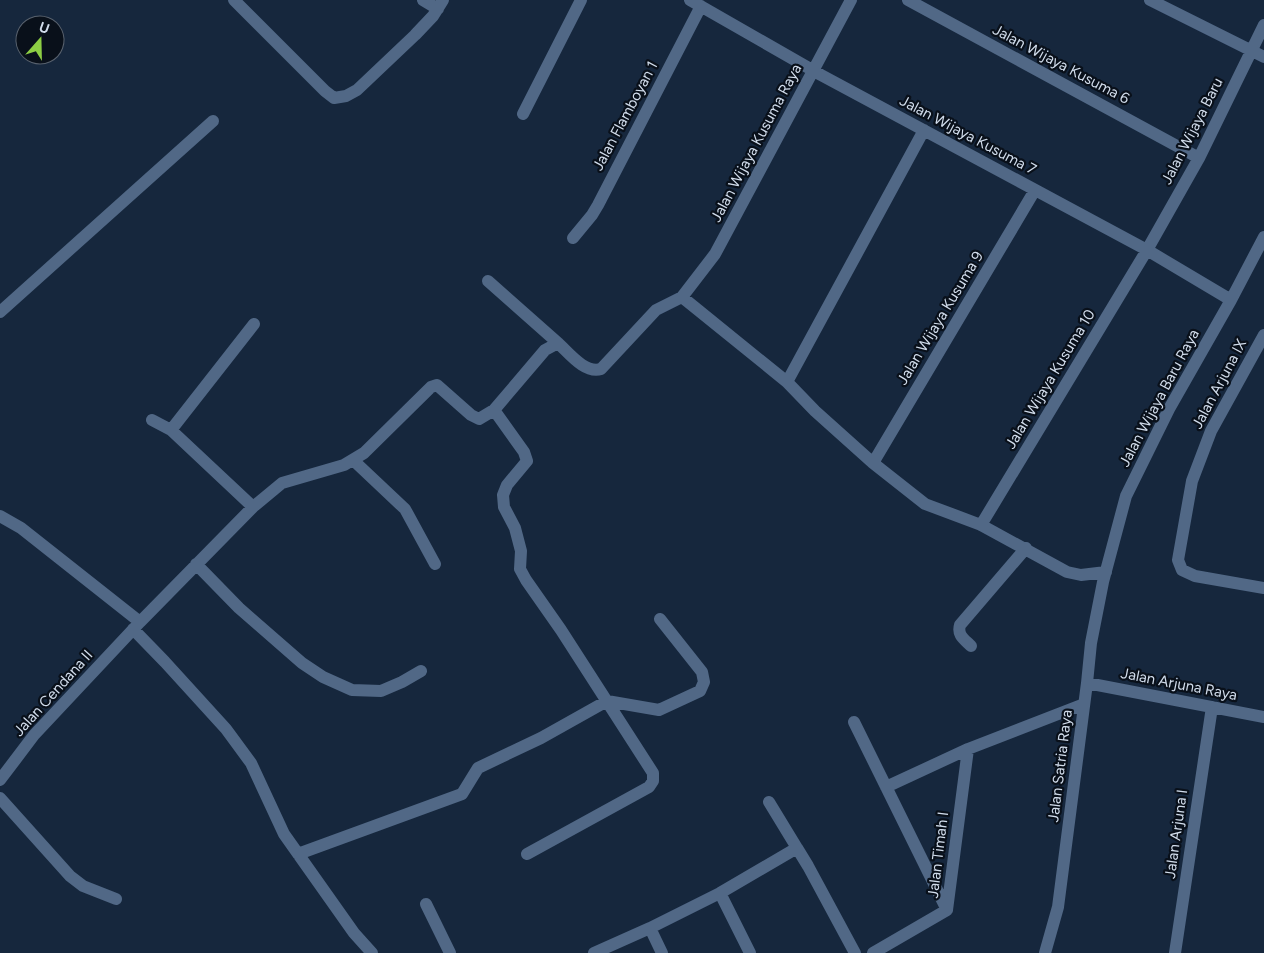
<svg xmlns="http://www.w3.org/2000/svg" width="1264" height="953" font-family="Figtree,sans-serif">
	<rect width="100%" height="100%" fill="#16273d"/>
	<g fill="none" stroke-linecap="round" stroke-linejoin="round">
		<path stroke="#516886" stroke-width="12" d="M234,0L325,91L334,98L346,96L357,90L415,35L433,16L443,0
			M423,0L438,9
			M690,0L821,75L1147,250L1231,300
			M908,0L1199,158
			M1150,0L1264,57
			M523,114L581,0
			M573,238L592,215L598,205L701,6
			M488,281L558,343
			M682,297L787,382L815,411L873,463L925,504L981,525L1067,572L1081,575L1106,572
			M0,312L213,121
			M1264,335L1211,431L1192,481L1178,560L1182,570L1195,576L1264,588
			M787,382L924,130
			M494,410L524,452L527,461L507,485L503,495L504,507L515,528L521,551L520,569L526,580L561,630L653,773V781L649,787L527,854
			M152,420L171,430L253,507
			M171,430L254,324
			M353,460L405,509L435,564
			M873,463L1035,190
			M0,516L21,528L140,622
			M981,525L1147,250L1199,158L1264,25
			M196,564L239,608L302,663L323,677L352,690L381,691L402,682L421,671
			M133,629L165,662L226,729L251,763L284,834L354,933L372,953
			M971,646C964,639 957,635 960,625L1026,548
			M1087,683L1264,717
			M854,722L947,910
			M0,780L34,735L140,622L253,507L282,483L344,465L364,453L431,387L437,385L471,415L479,419L494,410L545,350L558,343C569,353 585,374 601,369L656,310L682,297L715,254L851,0
			M886,787L968,749L1084,704
			M0,798L70,876L83,886L116,899
			M769,802L797,848
			M298,854L462,794L478,768L541,738L607,701L659,710L700,691L704,682L702,672L660,619
			M720,893L750,953
			M426,904L450,953
			M650,928L662,953
			M594,953L650,928L720,893L797,848L808,866L855,953
			M873,953L947,910L968,749
			M1045,953L1058,907L1087,683L1091,643L1103,582L1126,496L1169,409L1231,300L1264,237
			M1175,953L1212,707"/>
	</g>
	<g text-anchor="middle" stroke-width="4.5" stroke-linejoin="round" paint-order="stroke">
		<g font-size="15" fill="#d1dceb" stroke="#09101a">
			<text transform="translate(1061 64) rotate(28)" y="5">Jalan Wijaya Kusuma 6</text>
			<text transform="translate(625 116) rotate(-62)" y="5">Jalan Flamboyan 1</text>
			<text transform="translate(1192 131) rotate(-63)" y="5">Jalan Wijaya Baru</text>
			<text transform="translate(968 135) rotate(28)" y="5">Jalan Wijaya Kusuma 7</text>
			<text transform="translate(756 143) rotate(-62)" y="5">Jalan Wijaya Kusuma Raya</text>
			<text transform="translate(940 318) rotate(-59)" y="5">Jalan Wijaya Kusuma 9</text>
			<text transform="translate(1050 379) rotate(-59)" y="5">Jalan Wijaya Kusuma 10</text>
			<text transform="translate(1219 384) rotate(-62)" y="5">Jalan Arjuna IX</text>
			<text transform="translate(1159 398) rotate(-62)" y="5">Jalan Wijaya Baru Raya</text>
			<text transform="translate(1179 684) rotate(11)" y="5">Jalan Arjuna Raya</text>
			<text transform="translate(53 693) rotate(-48)" y="5">Jalan Cendana II</text>
			<text transform="translate(1060 766) rotate(-83)" y="5">Jalan Satria Raya</text>
			<text transform="translate(1176 834) rotate(-82)" y="5">Jalan Arjuna I</text>
			<text transform="translate(938 855) rotate(-83)" y="5">Jalan Timah I</text>
		</g>
	</g>
	<g transform="translate(40 40) rotate(20)"><circle r="24" fill="#09101a" stroke="#59626e"/>
	<path d="M0-4L9 19L0 12L-9 19Z" fill="#8dce44"/>
	<text y="-8" font-size="14" font-weight="bold" text-anchor="middle" fill="#d1dceb">U</text>
	</g>
</svg>
